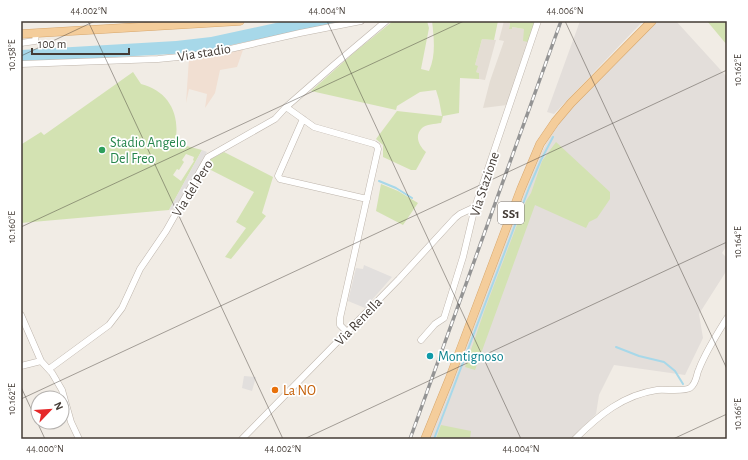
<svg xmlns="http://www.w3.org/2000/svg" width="748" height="460" font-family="'Alegreya Sans',sans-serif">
	<rect width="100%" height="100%" fill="#f1ece5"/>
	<path fill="#e4ddd4" d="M504,21L510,22L509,29L512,27L524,29L528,42L507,105L483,108L490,81L504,41L499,40Z
		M482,39L496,40L485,80L479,79V73L476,72L475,65Z"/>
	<path fill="#f1dfd2" d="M244,47L237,67L220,70L215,93L205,108L207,94L189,89L186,103L189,58Z"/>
	<path fill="#e3deda" d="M580,21H643L554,114L547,112Z
		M658,21H676L727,77V245L722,253L727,258V270L699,314L703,338L685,375L614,365L599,395L596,414L572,439H430L520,203L536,163L547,142L566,112Z"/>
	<path fill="#d3e2b2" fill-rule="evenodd" d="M393,21H427L429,28L421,69L429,71C436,56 434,38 432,21H498L494,40L482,39L475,65L478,66L476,72L479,73V79L460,78L459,113L443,116L441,123C435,124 426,124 422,128C414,136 419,146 426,152L416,170H411L383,157V145L376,139L397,111L442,116L439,100L436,90L420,92L397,106L396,110L311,91L356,51Z
		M504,21H535L528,42L523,41L524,29L512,27V29H509L510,23Z
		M707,21H727V45Z
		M133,72L141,84C169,91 181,115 175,143L202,150L169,210L21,223L22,144L41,132L44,135ZM186,154L194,157L193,160L194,161L181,181L173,175L177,169L179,170L184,162L182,160Z
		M556,142L610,192V199L597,218L589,222L586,228L535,205L475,370L465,367L485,309L526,201L531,193L542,161Z
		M224,152L273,177L262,213L266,216L231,259L225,257L246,228L236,222L254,192L205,167L209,160Z
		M381,184L398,191L418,203L403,225L376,211Z
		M441,425L471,431L470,439H436Z"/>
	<path fill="#e2dfdd" d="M202,150L207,152L175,209L169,210Z
		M364,265L392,277L365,308L348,301L356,268L363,269Z
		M244,376L256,377L252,391L242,388Z"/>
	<path fill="#a7d8e9" d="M285,21H344L208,50L191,53L21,62V50L176,41L211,37Z"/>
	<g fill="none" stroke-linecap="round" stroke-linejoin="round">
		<path stroke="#a7d8e9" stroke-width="2" d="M379,181L396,188L412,198
			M616,347L639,356L664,362L675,371L683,384
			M434,439L529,188L541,160L553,137"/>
		<g stroke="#beb5ac" stroke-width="7">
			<path id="minor" d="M21,43L35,41L36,34
				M21,64L158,59L189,56L217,52L300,33L361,21
				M286,107L314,127L374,144L377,146L378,149L340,318V325L347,332
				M303,119L278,176L280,179L367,199
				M21,315L41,361L52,373L62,390L71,422L79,439
				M421,340L435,324L444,318L463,257L475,207L538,21
				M21,366L41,361
				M49,369L109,325L122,308L140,269L166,231L208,157L275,119L286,107L334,65L386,21
				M242,439L399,279L455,218L460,214L475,207
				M575,439C599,415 623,395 657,390C666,389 683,392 690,388C697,383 696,375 699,369C706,351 717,334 727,318"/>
		</g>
		<g stroke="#d7a76d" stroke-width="9">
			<path id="major" d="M21,34L240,21
				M425,439L449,380L521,189L540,144L555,122L571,103L652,21"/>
		</g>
		<use href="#minor" stroke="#fff" stroke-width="6"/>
		<use href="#major" stroke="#f4cd9b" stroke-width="8"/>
		<g stroke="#949494" stroke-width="3.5">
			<path id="rail" d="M410,439L561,21"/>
		</g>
		<use href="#rail" stroke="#fff" stroke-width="2" stroke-dasharray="6" stroke-linecap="butt"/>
	</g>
	<path fill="none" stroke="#433b35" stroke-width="1" stroke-opacity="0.45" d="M88,21L283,439M327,21L521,439M565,21L727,369M21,56L95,21M21,227L464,21M21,387L45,439M21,399L727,70M304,439L727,242M673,439L727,414"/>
	<circle fill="#2e9e5b" stroke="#fff" stroke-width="1.5" cx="102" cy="150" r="4"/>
	<circle fill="#0f9aa8" stroke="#fff" stroke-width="1.5" cx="430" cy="356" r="4"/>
	<circle fill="#e8710a" stroke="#fff" stroke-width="1.5" cx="275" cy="390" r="4"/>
	<g text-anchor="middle" stroke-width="3.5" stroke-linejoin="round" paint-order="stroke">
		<rect fill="#fff" stroke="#7b7672" stroke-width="1" x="498" y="202" width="26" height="22" rx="3"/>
		<g font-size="13" font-weight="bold" fill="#433b35">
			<text x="511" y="218">SS1</text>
		</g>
		<g font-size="14" fill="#433b35" stroke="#fff">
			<text transform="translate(204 52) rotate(-9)" y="5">Via stadio</text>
			<text transform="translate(484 184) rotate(-72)" y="5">Via Stazione</text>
			<text transform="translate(192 188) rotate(-58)" y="5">Via del Pero</text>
			<text transform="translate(358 321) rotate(-46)" y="5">Via Renella</text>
		</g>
		<g font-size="14" fill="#27864d" stroke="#fff" text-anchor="start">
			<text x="110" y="147">Stadio Angelo<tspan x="110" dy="16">Del Freo</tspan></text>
		</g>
		<g font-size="14" fill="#0d838f" stroke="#fff" text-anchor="start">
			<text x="438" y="361">Montignoso</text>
		</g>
		<g font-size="14" fill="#c56008" stroke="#fff" text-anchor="start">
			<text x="283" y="395">La NO</text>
		</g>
	</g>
	<rect width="748" height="460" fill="none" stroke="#ffffff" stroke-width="44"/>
	<g transform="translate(50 410) rotate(65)"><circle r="19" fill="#ffffff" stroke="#b4b1ae"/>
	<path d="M0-3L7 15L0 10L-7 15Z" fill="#e52829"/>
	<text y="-6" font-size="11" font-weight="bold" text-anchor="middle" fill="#433b35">N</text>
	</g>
	<path d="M32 48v6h97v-6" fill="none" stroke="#433b35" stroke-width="2"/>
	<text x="38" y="48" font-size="12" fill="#433b35" stroke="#ffffff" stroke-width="3" paint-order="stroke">100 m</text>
	<rect x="22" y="22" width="704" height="416" fill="none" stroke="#433b35" stroke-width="1.5"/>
	<g font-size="10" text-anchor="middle" fill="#433b35">
		<text x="89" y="14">44.002°N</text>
		<text x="327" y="14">44.004°N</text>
		<text x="565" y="14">44.006°N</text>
		<text transform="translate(11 55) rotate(-90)" y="4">10.158°E</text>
		<text transform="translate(737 70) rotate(-90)" y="4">10.162°E</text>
		<text transform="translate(11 227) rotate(-90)" y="4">10.160°E</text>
		<text transform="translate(737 242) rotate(-90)" y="4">10.164°E</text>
		<text transform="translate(11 399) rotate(-90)" y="4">10.162°E</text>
		<text transform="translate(737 414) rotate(-90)" y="4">10.166°E</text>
		<text x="45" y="452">44.000°N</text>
		<text x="283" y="452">44.002°N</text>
		<text x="521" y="452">44.004°N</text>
	</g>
</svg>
